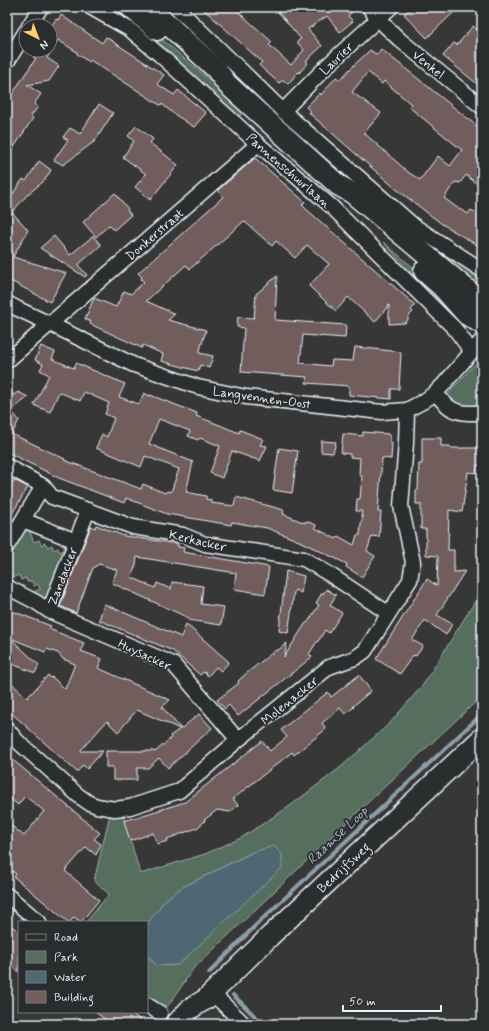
<svg xmlns="http://www.w3.org/2000/svg" width="489" height="1031" font-family="Mynerve,sans-serif">
	<rect width="100%" height="100%" fill="#383737"/>
	<filter id="ink" filterUnits="userSpaceOnUse"><feTurbulence type="fractalNoise" baseFrequency=".025" numOctaves="2"/><feDisplacementMap in="SourceGraphic" scale="8" xChannelSelector="R" yChannelSelector="G"/><feConvolveMatrix kernelMatrix="1 2 1 2 8 2 1 2 1" color-interpolation-filters="sRGB"/></filter>
	<g filter="url(#ink)">
		<path fill="#494242" d="M74,1014L87,1024H66Z"/>
		<path fill="#556e5d" stroke="#9eb0aa" d="M99,7H124L245,110L239,117L183,65L131,24Z
			M383,242L440,290L463,316L455,322Z
			M420,243L472,271L482,276V291Z
			M478,362L482,364V398H480V408C465,408 457,410 448,397V394L472,367Z
			M25,528L29,530L34,542L39,540L41,545L45,543L48,547L52,545L54,550L58,548L60,552L65,549L61,542L68,544L50,596C42,600 38,597 31,593L40,589L38,584L34,586L32,581L27,582L26,578L21,580L19,575L7,580V553L21,530Z
			M482,590V696L362,808L193,969L171,1002L165,1009L147,996V955L157,966L253,852L181,888L165,900L147,925V922H86L109,894L94,881L111,810H122L140,874L205,854L241,838L290,806L341,767L390,723L423,685L461,624Z"/>
		<path fill="#4d6872" stroke="#8b9fa8" d="M274,846L282,854V868L178,965L157,966L147,955V924L165,900L181,888L253,852Z"/>
		<g fill="none" stroke-linecap="round" stroke-linejoin="round">
			<path stroke="#8b9fa8" stroke-width="4" d="M209,973L256,925L482,714
				M233,995L263,1024"/>
		</g>
		<path fill="#705d5c" stroke="#e8f1f8" fill-rule="evenodd" d="M201,7H233L272,42L269,45L291,65L304,50L297,42L301,39L274,7H347L352,12L348,16L353,21L340,32L327,16L308,29L322,46L306,61L308,63L299,73L298,72L288,84L283,80L279,83L263,69L259,65L262,62Z
			M412,7H459L427,38L404,14Z
			M61,15L102,43L106,37L164,75L157,84L174,95L178,90L206,113L194,127L174,114L162,104L160,105L90,60L89,62L77,54V52L58,40L47,58L59,66L49,81L27,85L41,94L34,104L38,107L31,116L33,118L7,158V102L36,58L33,57L38,50H50V28L56,19L58,20Z
			M473,26L482,33V88L443,56L454,43L457,45Z
			M381,49L482,130V188L466,175L460,183L455,182L444,198L456,207L468,214L471,210L482,217V248L442,224L395,188L309,113L311,111L306,107L320,93L321,95L336,77L340,80L349,70L370,50L377,55ZM368,72L382,84L384,81L411,104L409,107L462,150L450,166L438,156L420,180L408,172L364,133L381,113L352,92Z
			M99,104L113,113L95,141L63,165L54,160L68,140L63,137L70,128L80,134Z
			M136,126L153,139L150,143L178,165L150,200L135,187L146,174L123,157L134,141L128,136Z
			M255,158L305,202L302,205L305,208L415,305L411,310L413,312L408,317V320L405,323L389,324V305L375,322L348,297L336,311L309,286L329,264L307,245L295,258L276,241L272,246L244,221L190,269L186,265L146,301L175,314L168,320L206,330L199,353L213,356L209,368L200,365L198,371L161,361L163,354L143,345L142,348L90,324L91,322L85,319L94,298L116,307L124,291L131,294L144,282L141,279L142,277L138,273L223,197L218,190Z
			M39,161L51,170L44,181L28,194L12,212L28,230L13,257L66,273L50,302L7,279V192L12,195L23,179L26,181Z
			M115,193L128,209L127,210L131,215L114,230L109,225L96,237L83,222Z
			M54,236L70,255L93,236L101,245L78,265L87,275L85,277L40,248Z
			M277,276L275,320L346,325L345,338L303,335L300,363L331,366L332,360L353,361L355,347L401,352L399,389H391V399L349,395V386L306,383L307,377L241,372L244,328L237,327L238,317L254,318L256,294Z
			M41,346L55,352L52,359L71,367L74,368L76,363L125,384L119,397L139,404L144,393L150,396V395L197,413L196,416L217,424L239,433L240,430L263,439L260,445L267,446L260,461L232,451L222,478L210,473L220,446L200,438L198,440L188,436L190,431L159,419L149,444L193,462L186,492L206,496V499L211,500V503L234,506L236,497L284,510L283,514L305,523L306,521L316,525L315,528L325,533L336,539L338,536L354,545L357,535H360L361,524L363,516H361L362,511H356L357,499H360L361,487L362,476L359,475L360,458L350,457V454L341,453L343,434L363,436V432L388,434V435H390V443H392L391,459L382,458L378,512H381L379,537L372,536L367,551L375,556L362,577L346,567L347,564L299,541L267,528L232,522L231,525L167,514L126,498L124,503L59,478L7,452V387L14,395L18,392L28,397L11,411L19,420L12,434L65,459L64,460L141,489L143,484L165,493L167,491L171,492L179,469L145,456L141,467L96,448L102,434L107,437L114,418L105,414L109,403L84,392L80,401L59,392L50,412L34,405L49,375L40,370L43,364L35,360Z
			M422,438H441V446H450V448H482V466L477,465L476,473L468,472L462,512L449,510L448,550H454V572L465,571L437,615L452,624L446,635L425,620L412,640L423,646L416,656L413,655L400,674L376,659L427,579L437,586L438,556L426,555V529H421V504H416V490H418L419,464H422Z
			M321,441L336,442L333,453L321,452Z
			M279,448L298,451L292,493L273,490Z
			M14,480L28,487L7,522V491Z
			M96,525L124,536L178,544V547L184,548L183,552L269,567L265,594L234,589L236,573L137,557L136,565L131,577L155,588L157,583L171,589L172,582L203,586L201,604L224,607L221,625L188,620L189,618L112,583L117,570L99,564L93,568L76,613L60,606L91,526L95,528Z
			M286,571L304,576L301,593L295,590L294,592L288,633L279,631Z
			M326,589L336,595L330,605L342,613L329,633L325,630L319,640L316,643L309,654L312,657L238,716L229,705L225,709L217,700L239,683L238,681L248,672L276,650L277,651L287,643L284,657L305,624L308,622L319,605L316,603L322,593L323,594Z
			M104,604L181,637L186,624L229,662L221,671L216,667L208,676L204,672L200,675L173,651L99,620Z
			M7,609L51,626L49,629L84,643L81,651L102,659L98,668L170,700L162,707L181,729L199,714L212,728L168,768L159,758L148,768H137V780H113V767H106V751H154L155,752L171,738L170,736L180,729L137,710L118,732L107,721L80,751H103L87,769L83,765L77,772L7,709V679L27,698L48,675L51,678L52,677L65,689L75,664L63,659L58,653L47,649L45,652L10,638L39,665L35,673L7,662Z
			M359,675L371,691L353,706L354,707L345,714L340,708L322,723L326,729L294,755L292,752L233,799L238,805L230,812L217,810L204,820L205,821L197,828L167,839L168,841L157,844L153,833L130,841L124,821L185,802L262,741L270,751L287,737L281,730L328,692L331,697Z
			M7,755L100,833L94,839L101,844L96,855L86,847L65,871L99,900L81,922L74,917L70,922H68L14,877L16,874L7,867V822L24,836L44,811L25,796L18,805L7,796Z
			M7,922L19,932V972L7,962Z
			M95,1012H129L146,1024H112Z"/>
		<g fill="none" stroke-linecap="round" stroke-linejoin="round">
			<g stroke="#e8f1f8" stroke-width="17">
				<path id="street" d="M90,7L129,29L160,55L258,144L331,206L455,329L472,352
					M176,7L283,111L414,226L482,270
					M369,7L378,19L400,40L482,107
					M29,26L41,7
					M7,62L26,31
					M283,111L329,64L391,7
					M7,303L18,309L50,324L134,365L198,387L246,397L382,412L407,410L424,401L435,393L443,385L482,340
					M7,361L258,144
					M435,393C441,399 448,409 457,411C465,414 474,413 482,413
					M7,466L43,486L52,497L133,527L183,535L205,544L304,559L329,574L388,613
					M23,520L76,541
					M7,546L43,486
					M7,587L36,602L49,611L173,664L238,740
					M49,611L88,510
					M7,729L17,741L79,796L89,803L97,806L115,809L130,807L179,791L238,740L329,667L355,658L365,651L410,580L413,562L401,506L406,443L407,410
					M7,895L39,922
					M212,993L244,1024
					M147,1005L160,1013"/>
			</g>
			<g stroke="#e8f1f8" stroke-width="23">
				<path id="secondary" d="M130,7L157,30
					M149,7L216,69L227,84L338,185L352,193L482,302
					M424,271L442,287L467,315L482,324
					M176,1024L190,1009L206,999L270,936L482,738"/>
			</g>
			<use href="#street" stroke="#2a2d2e" stroke-width="14"/>
			<use href="#secondary" stroke="#2a2d2e" stroke-width="20"/>
		</g>
	</g>
	<g text-anchor="middle" stroke-width="3.5" stroke-linejoin="round" paint-order="stroke">
		<g font-size="13" fill="#e8f1f8" stroke="#2a2d2e">
			<text transform="translate(336 58) rotate(-44)" y="5">Laurier</text>
			<text transform="translate(429 64) rotate(39)" y="5">Venkel</text>
			<text transform="translate(289 170) rotate(41)" y="5">Pannenschuurlaan</text>
			<text transform="translate(154 234) rotate(-41)" y="5">Donkerstraat</text>
			<text transform="translate(262 397) rotate(8)" y="5">Langvennen-Oost</text>
			<text transform="translate(198 540) rotate(13)" y="5">Kerkacker</text>
			<text transform="translate(62 576) rotate(-69)" y="5">Zandacker</text>
			<text transform="translate(145 654) rotate(25)" y="5">Huysacker</text>
			<text transform="translate(289 700) rotate(-39)" y="5">Molenacker</text>
			<text transform="translate(343 867) rotate(-43)" y="5">Bedrijfsweg</text>
		</g>
		<g font-size="14" font-style="italic" fill="#aabac2" stroke="#2a2d2e">
			<text transform="translate(337 835) rotate(-43)" y="5">Raamse Loop</text>
		</g>
	</g>
	<rect width="489" height="1031" fill="none" stroke="#2a2d2e" stroke-width="24"/>
	<rect x="12" y="12" width="465" height="1007" fill="none" stroke="#e8f1f8" stroke-width="1.5" filter="url(#ink)"/>
	<rect x="18" y="921" width="130" height="92" fill="#2a2d2e" stroke="#767b7f"/>
	<rect x="26" y="934" width="20" height="6" fill="#2a2d2e" stroke="#767b7f"/>
	<text x="54" y="941" font-size="12" fill="#e8f1f8">Road</text>
	<rect x="26" y="951" width="20" height="12" fill="#556e5d" stroke="#767b7f"/>
	<text x="54" y="961" font-size="12" fill="#e8f1f8">Park</text>
	<rect x="26" y="971" width="20" height="12" fill="#4d6872" stroke="#767b7f"/>
	<text x="54" y="981" font-size="12" fill="#e8f1f8">Water</text>
	<rect x="26" y="991" width="20" height="12" fill="#705d5c" stroke="#767b7f"/>
	<text x="54" y="1001" font-size="12" fill="#e8f1f8">Building</text>
	<g transform="translate(38 38) rotate(138)"><circle r="19" fill="#2a2d2e" stroke="#767b7f"/>
	<path d="M0-3L7 15L0 10L-7 15Z" fill="#ffd166"/>
	<text y="-6" font-size="11" font-weight="bold" text-anchor="middle" fill="#e8f1f8">N</text>
	</g>
	<path d="M343 1005v6h98v-6" fill="none" stroke="#e8f1f8" stroke-width="2"/>
	<text x="349" y="1005" font-size="12" fill="#e8f1f8" stroke="#2a2d2e" stroke-width="3" paint-order="stroke">50 m</text>
</svg>
